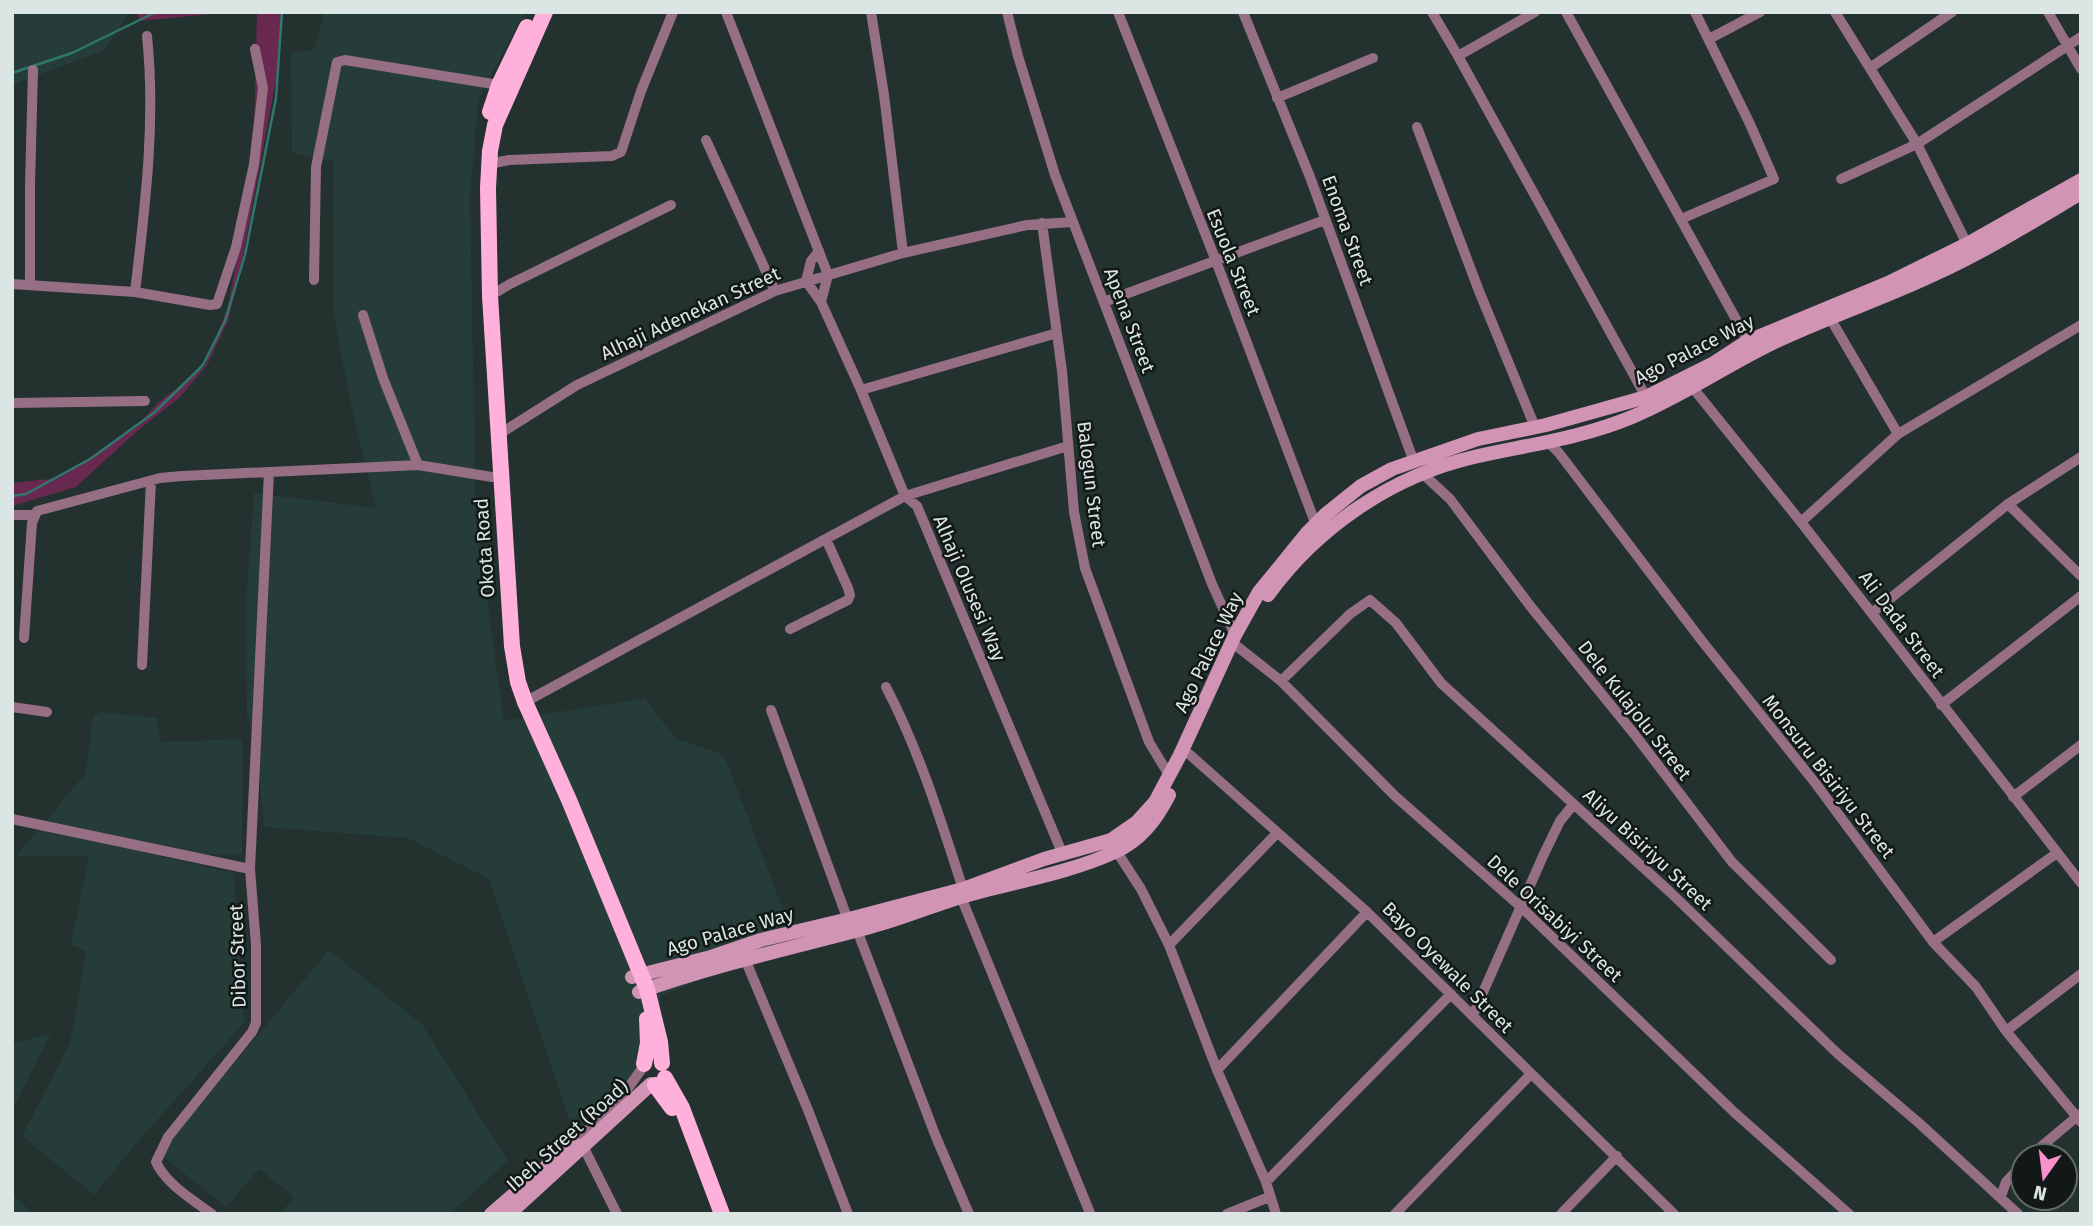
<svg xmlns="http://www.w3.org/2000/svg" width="2093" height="1226" font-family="'Fira Sans',sans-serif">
	<rect width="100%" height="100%" fill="#23312f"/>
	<path fill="#253c38" d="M12,12H130L103,51L12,85Z
		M324,12H525L478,100L470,198L476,521L504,721L645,698L675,738L724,755L796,943L662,995L646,1064L577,1142L488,878L408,838L264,827L256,739L247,716L246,603L254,493L376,508L351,406L334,317L333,161L292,153L291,53L315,49Z
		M101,712L157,718L161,742L242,739V854L159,856L234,873L244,1023L141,1138L94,1195L22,1136L70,1043L86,951L71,945L89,856H16L86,773L93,716Z
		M329,950L422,1024L508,1161L450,1214H280L294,1197L259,1169L226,1207L159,1153Z
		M51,1033L12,1111V1044Z
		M12,1195L17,1199L35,1214H12Z"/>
	<path fill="#69284f" d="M136,12H230L140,21Z
		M257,12H283L276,80L243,256L228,321L207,365L180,397L136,432L76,487L12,506V483L59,478L136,427L158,403L205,366L228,307L253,171Z"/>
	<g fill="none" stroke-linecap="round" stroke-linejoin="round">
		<path stroke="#2e786e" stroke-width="2.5" d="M12,73L72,53L156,12
			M12,496L26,494L90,459L155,412L203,365L225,321L245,255L276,98L282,12"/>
		<path stroke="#966f84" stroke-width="10" d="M726,12L828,275
			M871,12L884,95L903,253
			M1007,12L1018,56L1055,175L1212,584L1235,635
			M1118,12L1216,261L1316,525
			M1243,12L1310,177L1414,462
			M1432,12L1458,56L1646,397
			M1566,12L1748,341
			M1835,12L1917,144L1967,244
			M2048,12L2081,69
			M1709,39L1760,12
			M1458,56L1535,12
			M1870,68L1952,12
			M1277,98L1373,58
			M1417,127L1479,291L1535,427
			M706,140L775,291
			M489,164L509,160L612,156L621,152L641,91L673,12
			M1841,179L1917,144L2081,37
			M1681,219L1774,179L1750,124L1695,12
			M1042,223L1062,371L1074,512L1085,568L1149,742L1169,775
			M314,280L316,167L337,62L345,60L499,85
			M806,281L821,302L861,390L905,496L917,506L1063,855
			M806,281L811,261L819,251
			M12,284L135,292L210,305L217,304L236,247L254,164L263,88L255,49
			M30,284V185L33,70
			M135,292C145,207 156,122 147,36
			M488,297L510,284L671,205
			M821,302L828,275
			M1104,302L1325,220
			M363,315L383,378L418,465
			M1830,318L1898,434
			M1693,388L1801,522L2081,883
			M861,390L1057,333
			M12,403L145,401
			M498,435L577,385L775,291L903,253L1027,225L1073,222
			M1548,442L1559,453L1702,641L1816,784L1933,942L1976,987L2006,1031L2081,1122
			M1422,473L1450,499L1531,607L1635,735L1732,862L1831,960
			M2008,504L2081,576
			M12,515H34
			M1801,522L1898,434L2081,325
			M1872,613L2008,504L2081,457
			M790,629L848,600L850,595L848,588L826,539
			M24,638L32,523L37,511L160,478L182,476L418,465L492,477
			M1238,647L1281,681L1395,796L1521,907L1735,1113L1849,1214
			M142,665L151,481
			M1281,681L1350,614L1370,600L1396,623L1441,683L1670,892L1838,1054L1919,1123L2018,1214
			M886,687C919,750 941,821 963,889
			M525,702L905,496L1068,446
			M1941,705L2081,596
			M12,707L47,712
			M771,710L849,923
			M1189,754L1367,912L1674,1214
			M2013,797L2081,745
			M12,819L250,869
			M1117,852L1141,889L1169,945L1217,1070L1266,1182L1276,1214
			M961,897L1090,1213
			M857,930L936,1137L969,1214
			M1933,942L2057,853
			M1169,945L1277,833
			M745,959L808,1110L848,1214
			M1473,1015L1543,856L1560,821L1573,805
			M2006,1031L2081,974
			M1217,1070L1367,912
			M574,1143L620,1099L641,1070
			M584,1148L617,1214
			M2030,1156L2080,1114
			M1266,1182L1451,994
			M2001,1196L2006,1182L2023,1164
			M212,1214C193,1200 166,1184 156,1162L168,1137L252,1032L256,1023V945L250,869L269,472
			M1227,1214L1269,1197
			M1395,1214L1530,1075
			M1561,1214L1617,1156"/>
		<path stroke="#d194b5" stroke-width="14" d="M1268,595C1317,527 1392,476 1474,457C1527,445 1582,438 1632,417C1683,396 1728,364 1777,341C1828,317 1882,299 1933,275C1984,252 2032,222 2081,193
			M632,977L711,957L761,940L849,919L963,889L1044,859L1111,840L1137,822L1155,802L1180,755L1235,635L1259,592L1307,533L1326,514L1361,486L1392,469L1478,439L1546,425L1646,397L1714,363L1748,341L1888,283L1967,244L2081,180
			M639,992C714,965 792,948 870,927C901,919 931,906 961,897C1012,882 1067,874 1115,852C1141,840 1156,820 1169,795
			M491,1214L574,1143
			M509,1214L651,1084"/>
		<path stroke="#ffb0db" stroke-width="16" d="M545,12L495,125L490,151L488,188L490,296L512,646L518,682L525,702L569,800L647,989L660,1042L662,1063
			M490,112L499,85L527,27
			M644,1064L648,1043L647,1019
			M665,1078L682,1108L722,1214
			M655,1085L672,1108"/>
	</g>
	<g text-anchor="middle" stroke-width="5" stroke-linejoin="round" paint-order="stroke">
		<g font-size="19" fill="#dbe5e3" stroke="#111816">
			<text transform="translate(1348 230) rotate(70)" y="7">Enoma Street</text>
			<text transform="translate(1234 262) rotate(68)" y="7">Esuola Street</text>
			<text transform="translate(690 313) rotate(-25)" y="7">Alhaji Adenekan Street</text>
			<text transform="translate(1130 320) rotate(69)" y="7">Apena Street</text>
			<text transform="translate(1694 349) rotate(-27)" y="7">Ago Palace Way</text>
			<text transform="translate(1092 484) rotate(83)" y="7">Balogun Street</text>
			<text transform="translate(484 548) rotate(-94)" y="7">Okota Road</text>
			<text transform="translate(970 588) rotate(67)" y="7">Alhaji Olusesi Way</text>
			<text transform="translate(1902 624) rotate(53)" y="7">Ali Dada Street</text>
			<text transform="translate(1208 652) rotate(-64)" y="7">Ago Palace Way</text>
			<text transform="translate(1635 710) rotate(52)" y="7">Dele Kulajolu Street</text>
			<text transform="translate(1829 776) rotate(52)" y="7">Monsuru Bisiriyu Street</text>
			<text transform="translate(1648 849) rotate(43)" y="7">Aliyu Bisiriyu Street</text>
			<text transform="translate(1555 918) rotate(43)" y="7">Dele Orisabiyi Street</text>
			<text transform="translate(730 931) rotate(-16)" y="7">Ago Palace Way</text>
			<text transform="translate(237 956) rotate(-92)" y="7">Dibor Street</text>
			<text transform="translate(1448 967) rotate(45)" y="7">Bayo Oyewale Street</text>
			<text transform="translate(567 1135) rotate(-42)" y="7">Ibeh Street (Road)</text>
		</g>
	</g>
	<rect width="2093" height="1226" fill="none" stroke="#dbe5e3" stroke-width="28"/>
	<g transform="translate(2044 1177) rotate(194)"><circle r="33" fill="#111816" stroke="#626a68" stroke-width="2"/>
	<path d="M0-5L12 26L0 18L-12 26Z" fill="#f890cb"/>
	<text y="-10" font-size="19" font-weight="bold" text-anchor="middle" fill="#dbe5e3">N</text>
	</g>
</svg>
